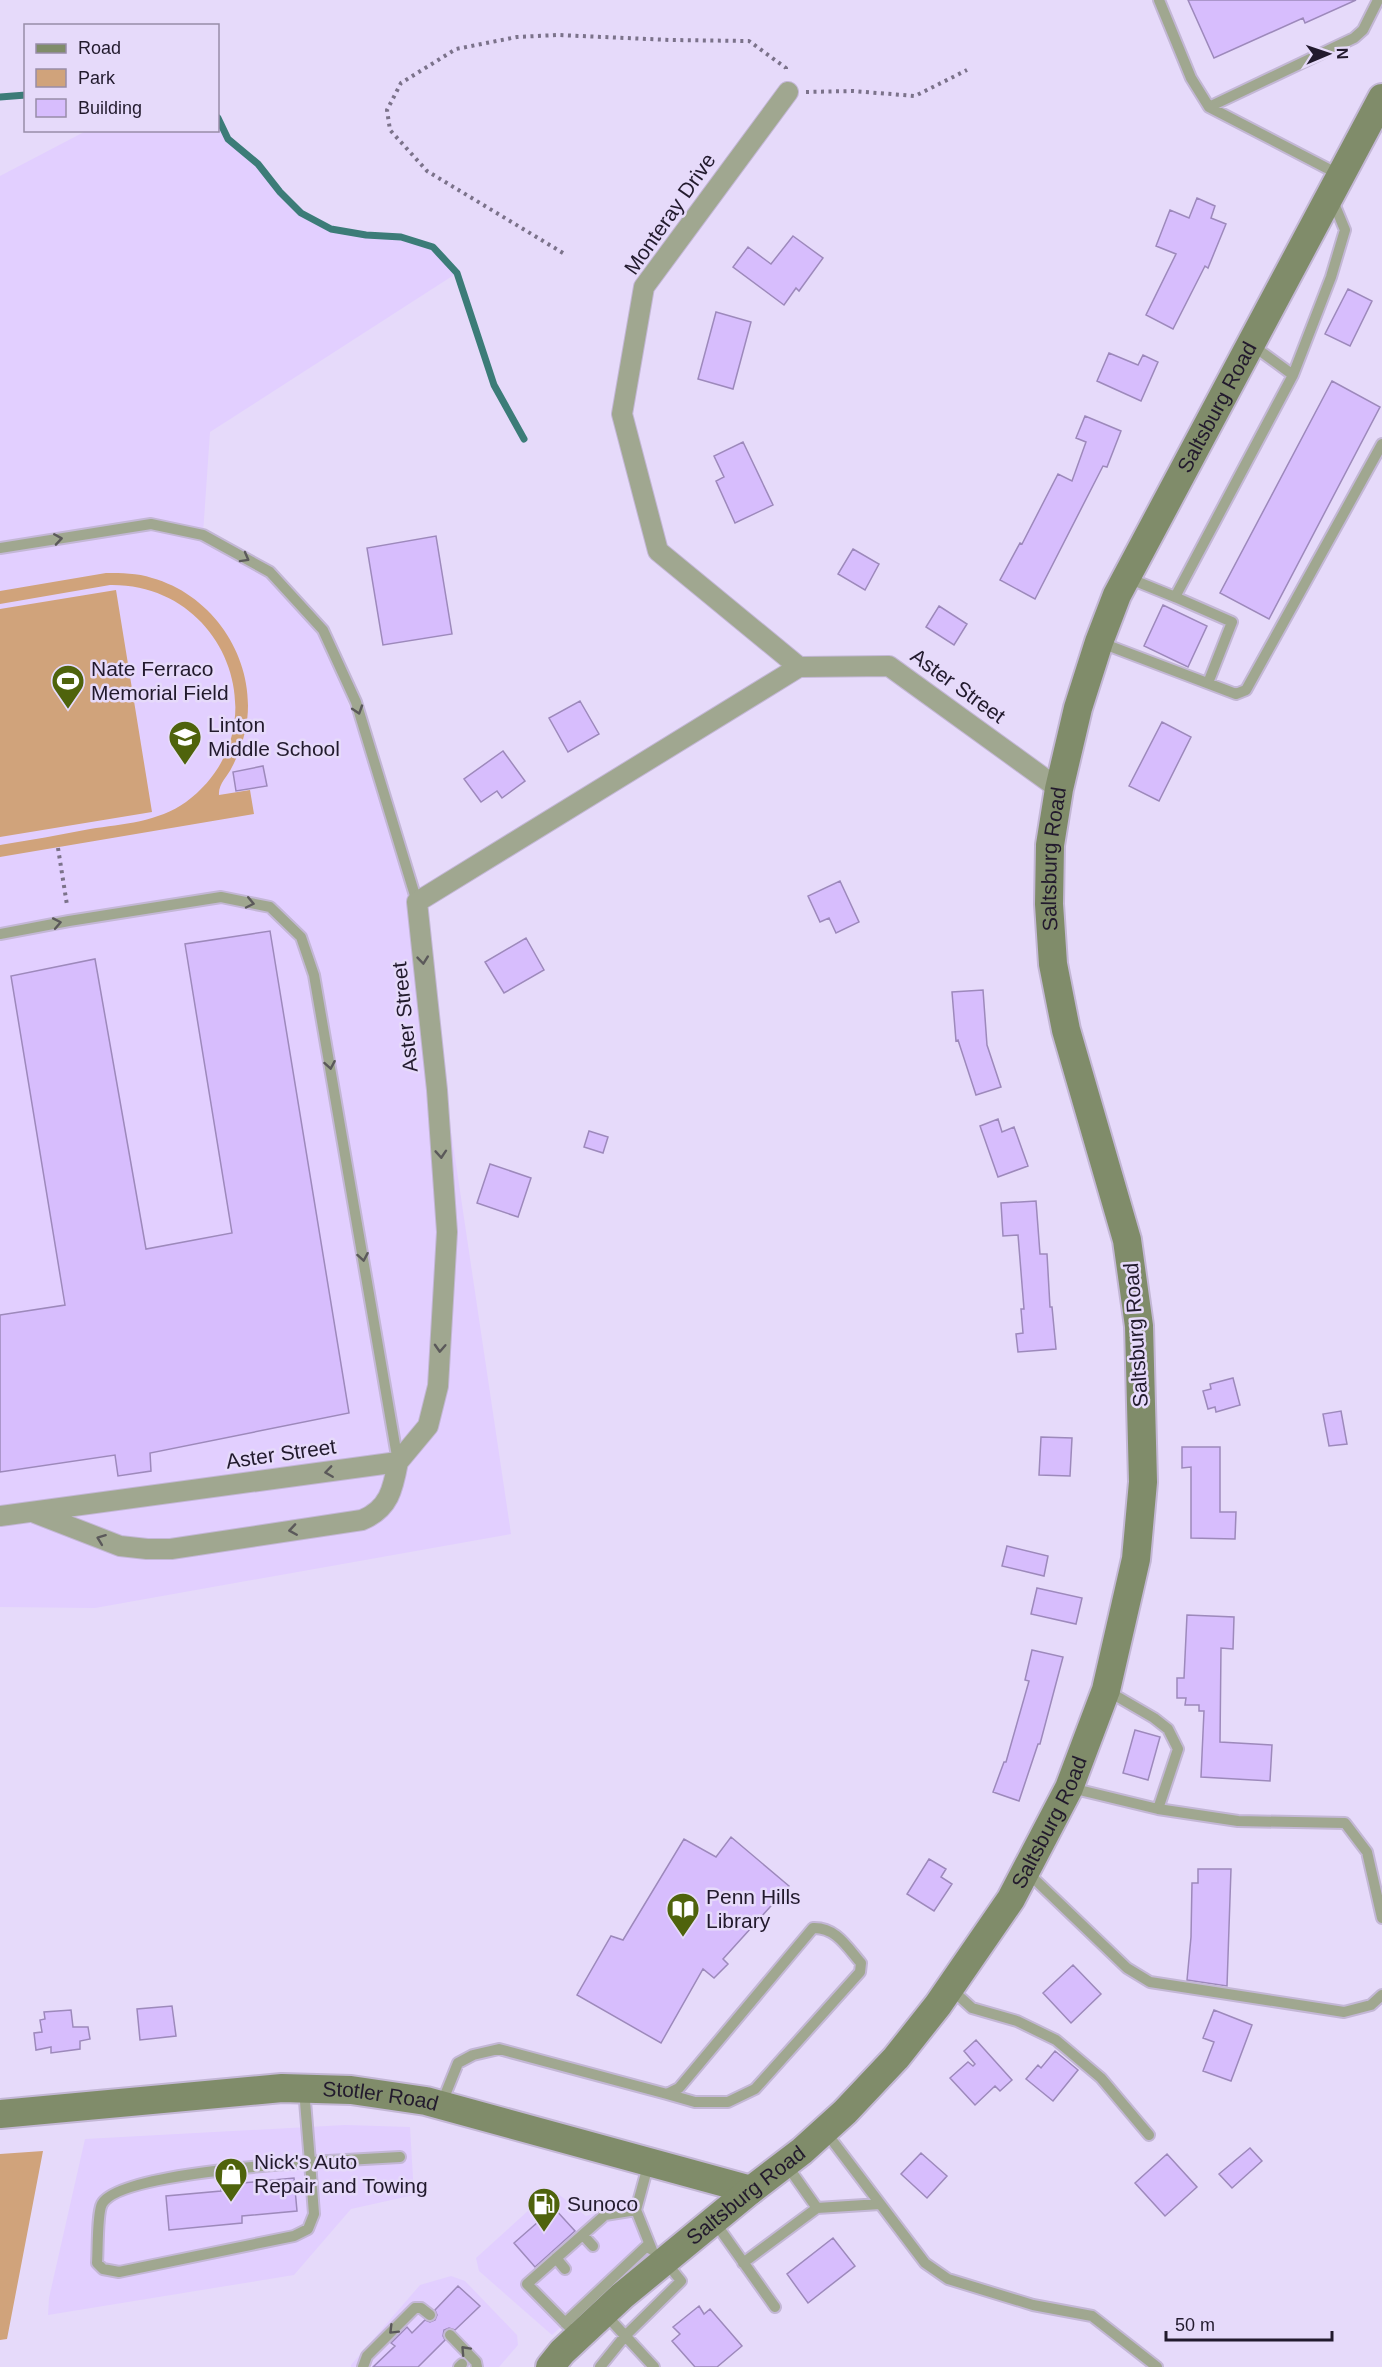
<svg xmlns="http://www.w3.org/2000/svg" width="1382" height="2367" font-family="Arial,sans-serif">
	<rect width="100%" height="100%" fill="#e6dafa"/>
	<path fill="#e2cfff" d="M218,119L228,139L258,164L301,213L331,229L380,236L433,247L457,273L210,432L203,534L250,560L289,593L323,630L417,902L511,1534L95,1608L0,1607V176L86,131L218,130Z
		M345,2125L410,2127L414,2195L351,2209L294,2275L48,2315L49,2298L85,2139Z
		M552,2189L586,2216L630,2202L656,2242L552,2335L479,2271L476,2258Z
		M451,2276L465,2281L517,2335L518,2345L499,2367H351V2365L420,2285Z"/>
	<path fill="#d0a37b" d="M106,573C122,573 137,573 152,578C217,596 260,666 245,732C242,744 238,756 232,767C228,776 218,784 219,795L250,790L254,814L0,857V845C30,840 60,835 90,829C123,824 158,822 186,802C282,731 228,583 110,585L0,604V591Z
		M116,590L152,812L0,837V609Z
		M43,2151L7,2339L0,2340V2154Z"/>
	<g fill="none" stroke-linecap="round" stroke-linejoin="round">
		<path stroke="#3c7c78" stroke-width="7" d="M0,97L26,95
			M218,118L228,139L258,164L280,192L301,213L331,229L366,235L401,237L433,247L457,273L494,385L524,439"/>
	</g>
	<path fill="#d7bdfd" stroke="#9d89bb" stroke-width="1.5" d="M1188,0H1356L1305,23L1303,18L1214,58Z
		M1197,198L1215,206L1211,218L1226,224L1208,268L1205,266L1173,329L1146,315L1176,254L1156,246L1170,210L1189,218Z
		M793,236L823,258L799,291L796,288L784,305L733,267L748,247L771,264Z
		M1348,289L1372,301L1350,346L1325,334Z
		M716,312L751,322L733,389L698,379Z
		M1109,353L1138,365L1143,355L1158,362L1141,401L1097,381Z
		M1332,381L1380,407L1269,619L1220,593Z
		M1085,416L1121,431L1107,467L1103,466L1035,599L1000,580L1020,543L1022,544L1058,474L1072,481L1086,442L1076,438Z
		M743,442L773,505L735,523L716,481L724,477L714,456Z
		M436,536L452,634L383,645L367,548Z
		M853,549L879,564L865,590L838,574Z
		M1163,605L1207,626L1188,667L1144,646Z
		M939,606L967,624L954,645L926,627Z
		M580,701L599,734L568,752L549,718Z
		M1162,722L1191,737L1159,801L1129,786Z
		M503,751L525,781L502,798L497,791L481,802L464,779Z
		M263,766L267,786L236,791L233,772Z
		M840,881L859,922L836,933L829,918L820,922L808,896Z
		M270,931L349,1413L150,1453L151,1471L118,1476L115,1455L0,1472V1315L65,1305L11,976L95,959L146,1249L232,1233L185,944Z
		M526,938L544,970L504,993L485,962Z
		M983,990L987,1045L1001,1087L976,1095L958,1040L956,1041L952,992Z
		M998,1119L1002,1132L1014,1127L1028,1166L998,1177L980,1126Z
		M589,1131L608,1137L603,1153L584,1147Z
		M490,1164L531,1178L518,1217L477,1203Z
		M1036,1201L1040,1254H1047L1050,1307H1052L1056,1349L1018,1352L1016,1334L1023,1333L1021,1309H1024L1018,1235L1003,1236L1001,1203Z
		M1233,1378L1240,1405L1216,1412L1215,1407L1208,1409L1203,1391L1211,1389L1210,1384Z
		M1341,1411L1347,1444L1329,1446L1323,1414Z
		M1041,1437L1072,1438L1070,1476L1039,1475Z
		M1182,1447H1220V1512H1236L1235,1539L1191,1538V1467L1182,1468Z
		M1007,1546L1048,1556L1044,1576L1002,1566Z
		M1037,1588L1082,1598L1076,1624L1031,1614Z
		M1187,1615L1234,1617L1233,1649L1221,1648L1220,1742L1272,1745L1270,1781L1201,1777L1204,1711H1199V1705H1185L1186,1698H1177V1678H1184Z
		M1032,1650L1063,1657L1040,1744H1038L1019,1801L993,1792L1004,1762H1006L1029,1681L1025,1680Z
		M1135,1730L1160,1737L1148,1780L1123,1773Z
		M731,1837L789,1886L723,1959L728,1964L714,1978L703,1969L661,2043L577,1995L611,1936L623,1940L684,1839L716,1857Z
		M929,1859L946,1869L941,1877L952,1884L934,1911L907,1894Z
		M1198,1869H1231L1227,1986L1187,1980L1191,1937L1192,1883H1198Z
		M1073,1965L1101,1994L1071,2023L1043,1993Z
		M172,2006L176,2036L140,2040L137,2009Z
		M71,2010L73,2027H88L90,2039L80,2041V2049L51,2053V2047L36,2050L34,2033L42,2032L40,2020L45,2019L44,2012Z
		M1214,2010L1252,2025L1231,2081L1203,2071L1214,2042L1203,2038Z
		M976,2040L1012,2080L1000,2091L995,2086L975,2105L950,2078L968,2062L973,2066L975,2064L964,2051Z
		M1055,2051L1078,2070L1053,2101L1026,2079L1038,2065L1041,2068Z
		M1250,2148L1262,2161L1232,2188L1219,2174Z
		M921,2153L947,2176L927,2198L901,2174Z
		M1167,2154L1197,2187L1165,2216L1135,2183Z
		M294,2178L297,2211L242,2216V2223L169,2230L166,2196L221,2191V2185Z
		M554,2208L575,2231L535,2267L514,2243Z
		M833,2238L855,2266L808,2303L787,2274Z
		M458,2286L480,2306L455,2330L449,2328L444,2330L443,2336L445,2340L418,2367H373L395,2346L391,2343L407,2327L412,2333L425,2320L430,2322L435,2320L437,2315L435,2310Z
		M699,2306L704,2314L710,2309L742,2346L717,2367H695L672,2341L680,2334L673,2327Z"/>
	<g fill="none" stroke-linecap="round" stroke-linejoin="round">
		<g stroke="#c3b7d5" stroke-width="14">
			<path id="lane" d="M1159,0L1191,78L1209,107L1340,175
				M1209,107L1354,38L1363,30L1378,0
				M1293,375L1331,277L1345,230L1333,201
				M0,548L151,524L203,535L270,572L323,630L356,702L417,902
				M1128,578L1175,597L1293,375L1252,345
				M1175,597L1232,622L1208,683
				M1099,642L1236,694L1246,690L1382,444
				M0,934L69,921L221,897L270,907L301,937L314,975L398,1462
				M1071,1788L1158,1809L1178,1749L1168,1729L1154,1718L1106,1690
				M1158,1809L1238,1821L1345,1823L1367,1852L1382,1918
				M1027,1872L1127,1968L1150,1982L1344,2012L1371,2005L1382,1995
				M950,1988L972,2008L1017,2021L1056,2040L1101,2078L1149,2135
				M304,2089L310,2162L400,2157
				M441,2105L458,2063L473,2055L499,2049L667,2094L679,2088L813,1928C836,1927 847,1947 861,1963L860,1972L755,2089L728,2102H695L667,2094
				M825,2131L925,2263L948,2279L1033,2305L1092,2316L1157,2367
				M310,2162L314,2214L308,2229L294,2236L119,2272L103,2269L97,2263C98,2251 97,2213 102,2204C117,2175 274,2165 310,2162Z
				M649,2162L636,2210L652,2250
				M786,2164L817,2208
				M714,2221L775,2307
				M583,2235L593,2246
				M556,2258L565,2269
				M743,2263L817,2208L880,2204
				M605,2314L654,2367
				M565,2323L649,2244
				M450,2335L476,2362L477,2367
				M577,2335L527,2284L605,2215L636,2210
				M363,2367L367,2356L415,2308H421L430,2315
				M459,2367L462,2364
				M600,2367L625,2336L681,2281L665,2261"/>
		</g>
		<g stroke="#c3b7d5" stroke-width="22">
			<path id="street" d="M788,92L644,287L622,414L658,551L799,667
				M35,1513L120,1546L147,1549H171L362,1520C389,1509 393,1489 398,1462
				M0,1516L398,1462L428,1426L438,1386L447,1232L437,1090L417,902L799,667L889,666L1059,789"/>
		</g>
		<g stroke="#c3b7d5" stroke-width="32">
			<g id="secondary">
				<path id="s1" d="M0,2114L282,2088L351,2090L426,2101L751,2190"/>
				<path id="s2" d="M550,2367L562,2352L622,2296L751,2190L802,2151L845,2112L896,2058L938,2005L1011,1899L1069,1788L1106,1690L1136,1559L1143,1482L1139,1326L1127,1240L1066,1030L1053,964L1049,904L1050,845L1059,789L1078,708L1099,642L1117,595L1382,98"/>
			</g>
		</g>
		<path stroke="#7b728a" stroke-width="4" stroke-dasharray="3 4.5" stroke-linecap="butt" d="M806,92L853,91L915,96L967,70
			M563,253L427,171L390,130L387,110L401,83L456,49L517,37L558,35L671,40L749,41L786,68V73
			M58,848L67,905"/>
		<use href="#lane" stroke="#a0a790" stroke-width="10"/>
		<use href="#street" stroke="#a0a790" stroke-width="20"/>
		<use href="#secondary" stroke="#808c6a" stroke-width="28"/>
	</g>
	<defs><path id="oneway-chevron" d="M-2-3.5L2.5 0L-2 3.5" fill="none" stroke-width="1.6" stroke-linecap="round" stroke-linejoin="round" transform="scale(1.5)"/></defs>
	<g stroke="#5b595a">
		<use href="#oneway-chevron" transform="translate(58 539) rotate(-9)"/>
		<use href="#oneway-chevron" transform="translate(245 558) rotate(29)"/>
		<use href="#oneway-chevron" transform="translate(358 710) rotate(72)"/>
		<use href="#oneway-chevron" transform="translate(250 903) rotate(12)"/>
		<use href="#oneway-chevron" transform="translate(57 923) rotate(-11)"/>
		<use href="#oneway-chevron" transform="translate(423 960) rotate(84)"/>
		<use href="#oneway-chevron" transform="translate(330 1065) rotate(80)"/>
		<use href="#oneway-chevron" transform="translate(441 1154) rotate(86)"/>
		<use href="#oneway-chevron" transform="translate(363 1257) rotate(80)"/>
		<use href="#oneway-chevron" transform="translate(440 1348) rotate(93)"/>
		<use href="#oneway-chevron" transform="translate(329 1472) rotate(172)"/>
		<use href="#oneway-chevron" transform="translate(293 1530) rotate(171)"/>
		<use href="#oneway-chevron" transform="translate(101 1539) rotate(-159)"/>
		<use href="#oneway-chevron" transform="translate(393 2330) rotate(135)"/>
		<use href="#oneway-chevron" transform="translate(465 2350) rotate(-133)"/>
	</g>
	<defs>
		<g id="stadium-pin" transform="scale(1.725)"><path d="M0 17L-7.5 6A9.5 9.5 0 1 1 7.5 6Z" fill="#4f630c" stroke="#e6dafa"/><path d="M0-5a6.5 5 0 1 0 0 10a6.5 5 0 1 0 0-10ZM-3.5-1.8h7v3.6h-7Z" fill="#fff"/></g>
		<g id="school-pin" transform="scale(1.725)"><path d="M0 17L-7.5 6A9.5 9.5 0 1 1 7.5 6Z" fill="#4f630c" stroke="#e6dafa"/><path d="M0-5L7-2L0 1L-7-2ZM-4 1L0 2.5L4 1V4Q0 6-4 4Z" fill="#fff"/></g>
		<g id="library-pin" transform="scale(1.725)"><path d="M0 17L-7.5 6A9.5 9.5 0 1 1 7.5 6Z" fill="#4f630c" stroke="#e6dafa"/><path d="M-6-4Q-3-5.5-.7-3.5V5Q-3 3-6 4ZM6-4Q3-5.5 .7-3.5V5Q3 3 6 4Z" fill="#fff"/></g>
		<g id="shop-pin" transform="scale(1.725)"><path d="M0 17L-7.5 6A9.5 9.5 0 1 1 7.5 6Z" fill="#4f630c" stroke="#e6dafa"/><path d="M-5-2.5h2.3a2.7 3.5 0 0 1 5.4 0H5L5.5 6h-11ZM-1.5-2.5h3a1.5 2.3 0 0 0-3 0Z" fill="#fff"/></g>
		<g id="fuel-pin" transform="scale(1.725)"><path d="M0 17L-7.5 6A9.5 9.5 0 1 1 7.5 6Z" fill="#4f630c" stroke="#e6dafa"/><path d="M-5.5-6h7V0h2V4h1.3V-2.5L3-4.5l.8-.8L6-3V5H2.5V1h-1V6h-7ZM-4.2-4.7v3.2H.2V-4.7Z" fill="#fff"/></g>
	</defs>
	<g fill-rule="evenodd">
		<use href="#stadium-pin" x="68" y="681"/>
		<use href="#school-pin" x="185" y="737"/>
		<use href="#library-pin" x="683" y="1909"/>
		<use href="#shop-pin" x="231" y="2174"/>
		<use href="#fuel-pin" x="544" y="2204"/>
	</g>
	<g text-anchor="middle" stroke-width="5" stroke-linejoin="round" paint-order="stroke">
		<g font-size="21" fill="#221a2d" stroke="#e6dafa">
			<text transform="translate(670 214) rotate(-55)" y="7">Monteray Drive</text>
			<text dy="7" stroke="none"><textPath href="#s2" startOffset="2223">Saltsburg Road</textPath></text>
			<text transform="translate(958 686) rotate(36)" y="7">Aster Street</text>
			<text dy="7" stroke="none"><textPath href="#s2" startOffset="1737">Saltsburg Road</textPath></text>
			<text transform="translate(405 1017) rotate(-96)" y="7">Aster Street</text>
			<text transform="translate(1136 1335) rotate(-94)" y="7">Saltsburg Road</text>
			<text transform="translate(281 1454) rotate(-8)" y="7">Aster Street</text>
			<text dy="7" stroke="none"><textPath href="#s2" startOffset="747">Saltsburg Road</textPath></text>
			<text dy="7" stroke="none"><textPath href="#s1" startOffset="382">Stotler Road</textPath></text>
			<text dy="7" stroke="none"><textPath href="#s2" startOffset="261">Saltsburg Road</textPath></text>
		</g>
		<g font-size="21" fill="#221a2d" stroke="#e6dafa" text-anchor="start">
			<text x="91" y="676">Nate Ferraco<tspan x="91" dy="24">Memorial Field</tspan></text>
			<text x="208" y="732">Linton<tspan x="208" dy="24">Middle School</tspan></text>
			<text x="706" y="1904">Penn Hills<tspan x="706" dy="24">Library</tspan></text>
			<text x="254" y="2169">Nick's Auto<tspan x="254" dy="24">Repair and Towing</tspan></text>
			<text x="567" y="2211">Sunoco</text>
		</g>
	</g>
	<rect x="24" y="24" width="195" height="108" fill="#e6dafa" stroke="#988da8" stroke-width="1.5"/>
	<rect x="36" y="44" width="30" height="9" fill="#808c6a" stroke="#988da8" stroke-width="1.5"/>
	<text x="78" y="54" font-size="18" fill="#221a2d">Road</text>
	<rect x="36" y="69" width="30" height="18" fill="#d0a37b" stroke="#988da8" stroke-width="1.5"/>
	<text x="78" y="84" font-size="18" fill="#221a2d">Park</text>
	<rect x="36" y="99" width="30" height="18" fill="#d7bdfd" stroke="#988da8" stroke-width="1.5"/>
	<text x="78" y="114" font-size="18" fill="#221a2d">Building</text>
	<g transform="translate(1328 54) rotate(88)" stroke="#e6dafa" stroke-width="4.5" paint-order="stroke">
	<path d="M0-4.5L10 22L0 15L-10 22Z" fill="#221a2d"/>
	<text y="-9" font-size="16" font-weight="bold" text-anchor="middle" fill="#221a2d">N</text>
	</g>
	<path d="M1166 2331v9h166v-9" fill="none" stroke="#221a2d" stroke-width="3"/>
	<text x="1175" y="2331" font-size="18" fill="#221a2d" stroke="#e6dafa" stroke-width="4.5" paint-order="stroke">50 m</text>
</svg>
